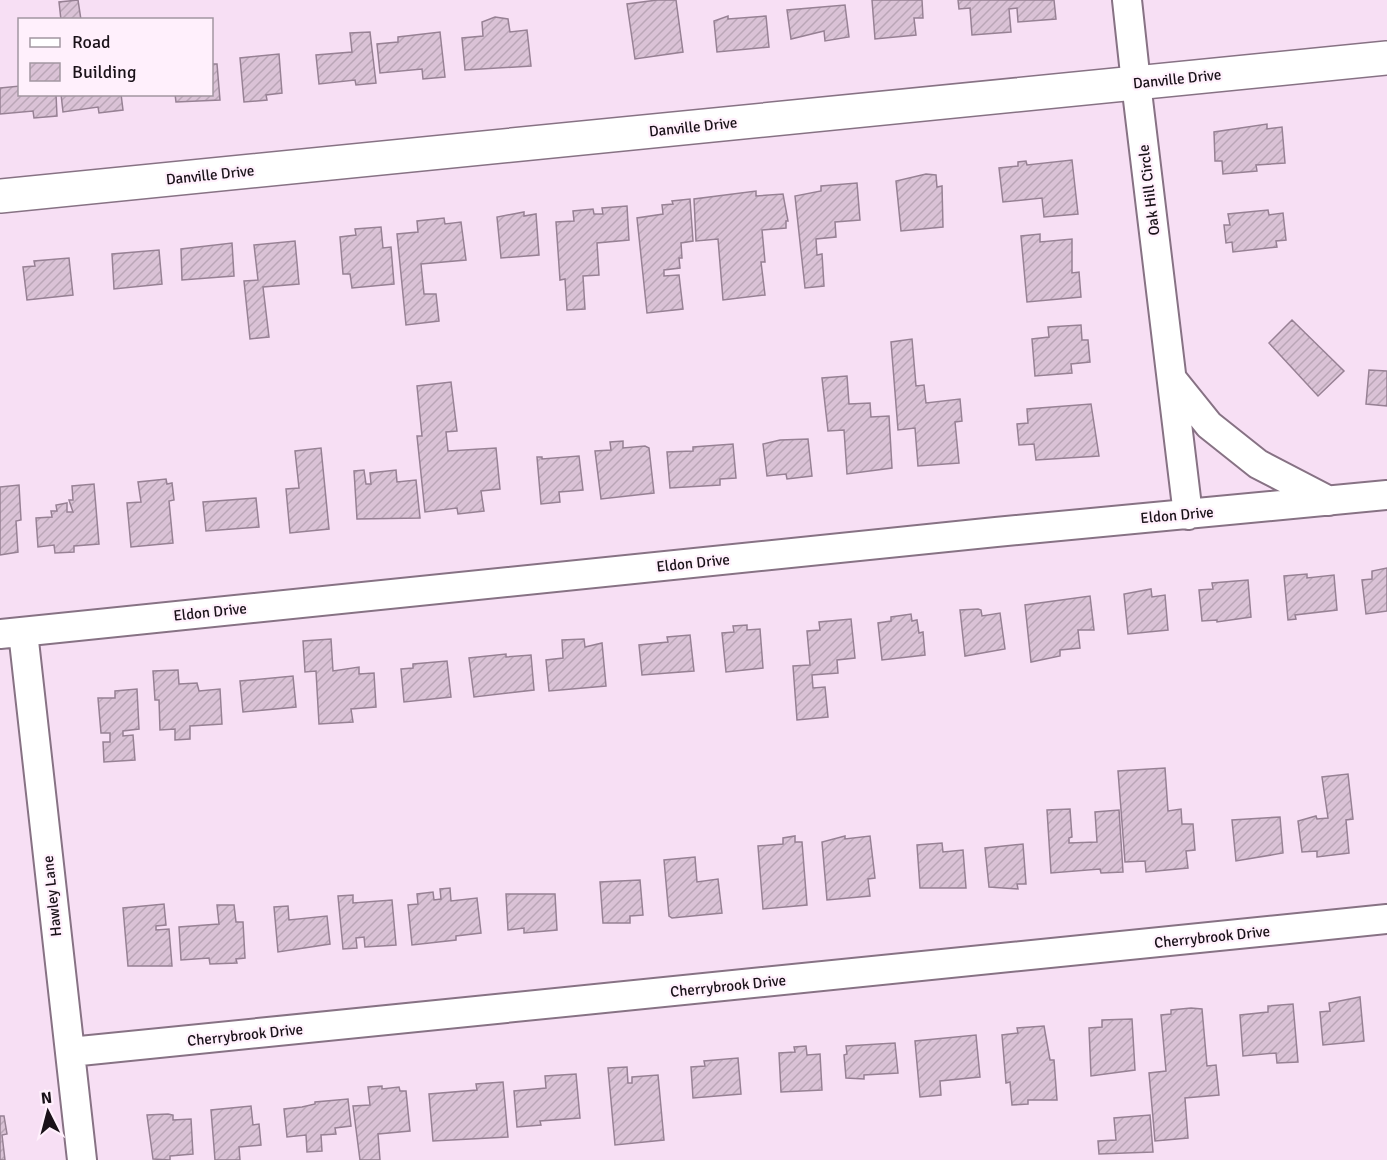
<svg xmlns="http://www.w3.org/2000/svg" width="1387" height="1160" font-family="Signika,sans-serif">
	<defs>
		<pattern id="building-hatch" width="6" height="6" patternUnits="userSpaceOnUse" patternTransform="scale(1.5)"><rect width="6" height="6" fill="#dac2d6"/><path d="M-1 1l2-2M0 6l6-6M5 7l2-2" fill="none" stroke="#baa6b7"/></pattern>
	</defs>
	<rect width="100%" height="100%" fill="#f7dff4"/>
	<path fill="url(#building-hatch)" stroke="#978194" stroke-width="1.5" d="M78,0L81,20H61L59,2Z
		M657,0H676L683,52L635,59L627,4Z
		M872,0H922L923,18H914L916,35L875,39Z
		M958,0H1054L1056,19L1018,22L1017,8L1009,9L1011,32L972,35L970,8L959,9Z
		M845,5L849,37L825,41L824,31L791,39L787,10Z
		M728,16V19L766,16L769,47L717,52L714,21Z
		M495,17L508,19L510,32L527,30L531,66L465,70L462,38L483,36L482,22Z
		M370,32L376,83L356,85L355,80L319,84L316,55L352,52L350,33Z
		M440,32L445,77L423,79L422,69L380,73L377,44L398,42V37Z
		M279,54L282,93L266,95L267,100L244,102L240,58Z
		M212,64H217L220,100L176,102L175,94H212Z
		M20,86V94H56L57,116L34,118L33,111L0,114V88Z
		M61,94H121L123,110L99,113L98,107L63,112Z
		M1267,124V129L1282,127L1285,163L1256,165L1257,171L1223,174L1222,161H1215L1214,132Z
		M1072,160L1078,214L1044,217L1042,198L1003,202L999,168L1018,166V162L1026,161L1027,165Z
		M926,174L936,175L937,187L942,186L943,227L901,231L896,181Z
		M857,183L860,220L835,222L836,237L816,239L817,255L822,254L824,286L805,288L795,196L821,191V186Z
		M756,191V196L783,194L788,221H786V228L762,230L765,262H761L765,295L723,300L718,239L696,241L694,199Z
		M690,199L693,241L681,243L682,258H679L680,268L664,270V276L679,275L683,309L647,313L637,218L663,214L662,205L673,204L672,201Z
		M627,206L629,240L597,243L599,275L583,276L585,309L567,310L565,279L560,280L556,222L574,221L573,211L593,209L594,214H603L602,208Z
		M1268,210L1269,215L1283,213L1286,240L1276,241L1277,247L1233,252L1232,242L1226,243L1224,225H1230L1228,214Z
		M524,212V216L536,214L539,255L501,258L497,217Z
		M444,218L445,224L461,222L466,260L421,264L424,294H436L439,321L406,325L397,234L418,232L417,221Z
		M381,227L383,248L391,247L394,284L352,288L350,274H343L340,237L356,235L355,229Z
		M1040,234V242L1072,239V273L1079,272L1081,297L1027,302L1021,236Z
		M295,241L299,284L263,287L269,337L250,339L244,281L258,280L254,245Z
		M232,243L234,276L182,280L181,249Z
		M159,250L162,284L114,289L112,254Z
		M69,258L73,295L27,300L23,267L35,266L34,261Z
		M1292,320L1344,371L1318,396L1269,343Z
		M1081,325L1082,340H1088L1090,362L1071,364L1072,373L1035,376L1032,339L1049,337L1048,327Z
		M912,339L916,386L924,385L926,403L960,399L962,421L955,422L959,463L918,466L915,428L898,430L891,342Z
		M1369,370L1387,371V406L1366,404Z
		M847,376L849,404L870,403L871,417L889,416L892,468L847,474L844,430L828,431L822,378Z
		M451,382L457,431L446,432L448,451L496,448L500,489L481,491L484,511L458,514L457,508L425,512L417,436H422L417,386Z
		M1091,404L1099,456L1036,460L1034,444L1019,445L1017,424L1028,423L1027,409Z
		M808,439L812,476L787,479L786,474L767,476L763,444L780,440Z
		M623,441V448L645,446L649,448L654,493L601,499L595,451L611,450L610,442Z
		M733,444L736,478L720,479V485L670,488L667,452L693,451V447Z
		M321,448L329,529L290,533L286,489L299,488L295,451Z
		M579,456L583,490L559,492L560,502L541,504L537,457H542V459Z
		M364,470L366,484H371L370,473L396,470L397,482L416,480L420,518L357,519L354,471Z
		M166,479L167,484L172,483L174,500L169,501L173,543L131,547L127,503L141,502L138,482Z
		M94,484L99,544L74,546V552L55,553L54,545L38,547L36,518L52,517L51,511H57L56,505L67,503V512H73L69,500H73L72,486Z
		M19,485L21,520L16,521L18,552L0,555V487Z
		M256,498L259,527L206,531L203,502Z
		M1387,568V611L1366,614L1362,580L1372,579V571Z
		M1307,574V578L1334,575L1337,610L1295,615L1296,619L1288,620L1284,576Z
		M1248,580L1251,617L1217,622V620L1202,621L1199,590L1213,589L1212,583Z
		M1151,589L1152,597L1165,595L1168,630L1128,634L1124,594Z
		M1090,596L1094,630H1078L1080,648L1060,650V656L1031,662L1025,605Z
		M978,609L981,610L982,616L1000,613L1005,649L965,656L960,610Z
		M911,614L912,621L917,620L919,633L923,632L925,655L882,660L878,623L891,621V617Z
		M851,619L855,658L837,660L838,673L812,675L813,688L825,687L828,717L797,720L793,666L810,665L807,631L820,630L819,622Z
		M747,625V630L760,629L763,668L726,672L722,633L734,632L733,626Z
		M690,635L694,671L642,675L639,645L668,642L667,637Z
		M331,639L333,671L359,667V674L374,673L376,707L351,709L353,722L319,724L316,671L305,672L303,641Z
		M584,639L585,647L602,643L606,686L549,691L546,660L563,658L562,640Z
		M506,654V657L531,655L534,690L474,697L469,658Z
		M447,661L451,697L404,702L401,669L413,668V664Z
		M178,670L179,684L197,683L199,691L220,689L222,724L190,726V739L175,740V729L160,730L159,700H155L153,671Z
		M293,676L296,707L243,712L240,681Z
		M137,689L139,729L123,731V736L133,735L135,760L104,762L103,742H110V733H101L98,698H115V691Z
		M1165,768L1168,811L1181,809L1182,824H1193L1195,850L1186,851L1188,868L1146,872L1145,861L1125,862L1118,771Z
		M1348,774L1353,819L1346,820L1349,853L1317,857V851L1302,852L1298,821L1316,816L1317,819L1328,818L1322,777Z
		M1070,809L1072,837L1069,838V843L1097,842L1095,812L1119,810L1123,872L1101,873L1100,869L1051,873L1047,810Z
		M1280,817L1283,853L1236,861L1232,820Z
		M795,836V842H802L807,905L763,909L758,846L783,844V838Z
		M845,836V839L870,836L875,878L868,879L870,896L827,900L822,842Z
		M942,843L943,852L963,850L966,888H920L917,845Z
		M1023,844L1026,884H1017L1018,889L989,887L985,848Z
		M695,857L697,882L718,879L722,913L672,918L669,916L664,860Z
		M640,880L643,915L630,916V923H603L600,882Z
		M450,888L451,901L477,898L481,933L456,936V940L412,945L408,905L418,904L417,894L433,892L434,900L441,899L440,889Z
		M506,894H555L557,930L524,933V928L508,930Z
		M353,895V903L392,900L396,945L365,947L364,937L356,938L357,948L343,949L338,896Z
		M164,904L166,925L156,926V930L169,929L172,966H128L123,908Z
		M217,905H234L236,922H243L245,958L236,959L237,963L210,964L209,958L181,960L179,927L219,924Z
		M288,906L289,920L327,916L330,944L278,952L274,907Z
		M1360,997L1364,1041L1323,1045L1320,1012L1330,1011L1329,1003Z
		M1293,1004L1298,1062L1277,1063L1276,1053L1243,1056L1240,1015L1268,1012V1006Z
		M1191,1008L1202,1009L1207,1066L1216,1065L1219,1095L1185,1098L1188,1138L1155,1141L1149,1073L1166,1071L1161,1015L1171,1014V1010Z
		M1132,1019L1135,1070L1091,1076L1089,1028L1102,1027V1020Z
		M1044,1026L1050,1060H1054L1057,1100H1028V1104L1012,1105L1010,1082L1006,1083L1002,1035L1018,1033L1017,1028Z
		M976,1035L980,1077L940,1081L941,1095L920,1097L915,1041Z
		M895,1043L898,1073L864,1075V1079L846,1078L844,1055L847,1054L846,1046Z
		M806,1046L807,1055L820,1054L822,1090L781,1092L779,1053L795,1052L794,1047Z
		M738,1058L741,1094L693,1098L691,1067L705,1066L704,1061Z
		M627,1067L628,1083H632V1077L658,1075L664,1140L615,1145L608,1068Z
		M576,1074L580,1118L540,1121L541,1125L517,1127L514,1091L546,1088L545,1076Z
		M503,1082L508,1137L433,1141L429,1094L477,1090L476,1084Z
		M382,1086V1089L399,1087L400,1091H406L410,1131L378,1134L380,1160H360L353,1106L370,1105L368,1087Z
		M348,1099L351,1126L335,1128L336,1134L321,1135L322,1151L307,1152L306,1135L287,1137L284,1109L302,1107L315,1104V1102Z
		M251,1106L253,1125L259,1124L261,1145L239,1147L240,1160H215L211,1110Z
		M168,1114L173,1115V1120L191,1119L193,1154L170,1156V1160L153,1159L147,1115Z
		M1150,1115L1153,1152L1099,1154L1098,1141L1116,1140L1114,1118Z
		M0,1116H4L7,1134L2,1135L5,1160H0Z"/>
	<g fill="none" stroke-linecap="round" stroke-linejoin="round">
		<g stroke="#877284" stroke-width="32">
			<path id="street" d="M1127,0L1136,83L1188,515
				M1172,379L1209,425L1258,464L1329,501
				M23,632L82,1160
				M0,634L996,532L1387,495
				M70,1052L1387,919"/>
		</g>
		<g stroke="#877284" stroke-width="36">
			<path id="secondary" d="M0,196L1387,58"/>
		</g>
		<use href="#street" stroke="#fff" stroke-width="28"/>
		<use href="#secondary" stroke="#fff" stroke-width="33"/>
	</g>
	<g text-anchor="middle" stroke-width="4.5" stroke-linejoin="round" paint-order="stroke">
		<g font-size="15" fill="#1a1219" stroke="#fff0fc">
			<text transform="translate(1177 79) rotate(-6)" y="5">Danville Drive</text>
			<text transform="translate(693 127) rotate(-6)" y="5">Danville Drive</text>
			<text transform="translate(210 175) rotate(-6)" y="5">Danville Drive</text>
			<text transform="translate(1149 190) rotate(-97)" y="5">Oak Hill Circle</text>
			<text transform="translate(1177 515) rotate(-5)" y="5">Eldon Drive</text>
			<text transform="translate(693 563) rotate(-6)" y="5">Eldon Drive</text>
			<text transform="translate(210 612) rotate(-6)" y="5">Eldon Drive</text>
			<text transform="translate(52 896) rotate(-96)" y="5">Hawley Lane</text>
			<text transform="translate(1212 937) rotate(-6)" y="5">Cherrybrook Drive</text>
			<text transform="translate(728 986) rotate(-6)" y="5">Cherrybrook Drive</text>
			<text transform="translate(245 1035) rotate(-6)" y="5">Cherrybrook Drive</text>
		</g>
	</g>
	<rect x="18" y="18" width="195" height="78" fill="#fff0fc" stroke="#a397a1" stroke-width="1.5"/>
	<rect x="30" y="38" width="30" height="9" fill="#ffffff" stroke="#a397a1" stroke-width="1.5"/>
	<text x="72" y="48" font-size="18" fill="#1a1219">Road</text>
	<rect x="30" y="63" width="30" height="18" fill="url(#building-hatch)" stroke="#a397a1" stroke-width="1.5"/>
	<text x="72" y="78" font-size="18" fill="#1a1219">Building</text>
	<g transform="translate(48 1112) rotate(354)" stroke="#fff0fc" stroke-width="4.5" paint-order="stroke">
	<path d="M0-4.5L10 22L0 15L-10 22Z" fill="#1a1219"/>
	<text y="-9" font-size="16" font-weight="bold" text-anchor="middle" fill="#1a1219">N</text>
	</g>
</svg>
